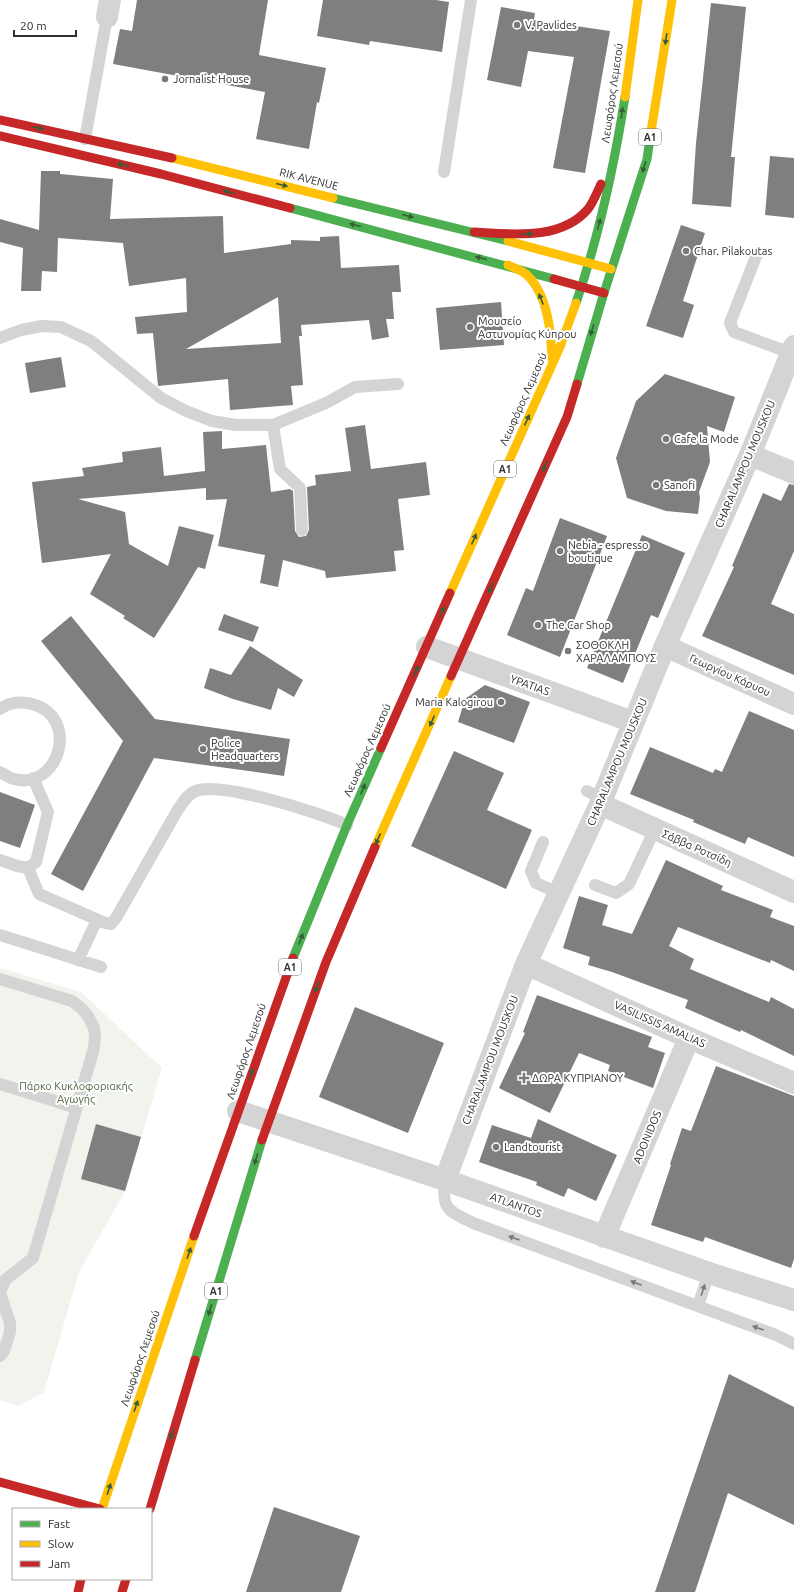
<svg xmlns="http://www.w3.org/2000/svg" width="794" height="1592" font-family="Ubuntu,sans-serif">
	<rect width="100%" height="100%" fill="#fff"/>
	<path fill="#f0f4ed" d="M0,968L81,992L162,1068L125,1191L79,1272L44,1392L18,1406L0,1400Z"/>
	<path fill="#7f7f7f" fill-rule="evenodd" d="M137,0H268L259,55L326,68L319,103L317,102L309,149L256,139L265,92L113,64L120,29L132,31Z
		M323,0H436L449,2L442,52L370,41L369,45L317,36Z
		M711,3L746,7L731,157H735L731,207L692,204L696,143Z
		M501,7L535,13L534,20L610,31L585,173L553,168L574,57L528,51L521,87L487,80Z
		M770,156L794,158V218L765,215Z
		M41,171H60V174L113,179L110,219L223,216L224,253L291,244V240L320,241V237L339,236L341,268L399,265L401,292H392L394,319H386L389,337L372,340L369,320L301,325L302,336H299L303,385L291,386L293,405L230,410L228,379L158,386L153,333L137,334L135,317L187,312L186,278L129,286L123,243L58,238L57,272L42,271L41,291H21L23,248L0,242V219L39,230ZM278,297L281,343L186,349Z
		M681,225L705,233L683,301L694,305L683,338L646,326Z
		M501,302L504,345L440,350L436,308Z
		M61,357L66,387L30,393L25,363Z
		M665,374L735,397L724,432L707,426L710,462L699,492L700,498L698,514L666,511L627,498L616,458L636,401Z
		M365,425L371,469L426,462L430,495L398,499L404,550L394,551L396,571L326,578L325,571L283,560L278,587L260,583L265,555L218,546L227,499L206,500V488L78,499L125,512L129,544L168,566L179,526L214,535L205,569L198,567L176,604L154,638L123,618L125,616L90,594L111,554L42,563L32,482L84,476L82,468L123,462L122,452L161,447L164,476L205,471L203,432L222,431V449L266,445L271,492L290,489L293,491L295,531L299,537L306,536L309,530L307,487L316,485L315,475L351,471L345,428Z
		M789,484L794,485V551L771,604L794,614V675L702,636L734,567L732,566L763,493L781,501Z
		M560,518L607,536L560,657L507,635L526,588L533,591Z
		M642,535L685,553L658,618L651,615L623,683L587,668Z
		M224,614L259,627L253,642L218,630Z
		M71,616L155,719L290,739L284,776L154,758L83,891L51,874L123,741L41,641Z
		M250,646L303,680L294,697L278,688L271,710L233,699L204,688L210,668L231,675Z
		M485,685L530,702L514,743L458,722L465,699Z
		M749,711L794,730V857L748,837L745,844L693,822L694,820L630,794L650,747L713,773L715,769L722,772Z
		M454,751L504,773L487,810L532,830L506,889L411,846Z
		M0,792L35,805L20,848L0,841Z
		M666,860L723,886L721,890L773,910L770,917L794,926V971L771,960L770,963L678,927L669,946L694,959L690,969L769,1002L771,997L794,1009V1056L741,1030L740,1032L685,1008L688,1000L612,972L588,965L590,957L563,948L579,896L608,905L602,925L632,934Z
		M537,995L652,1037L648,1047L665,1053L653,1088L608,1071L610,1065L579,1053L550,1113L499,1088L525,1033L523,1032Z
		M355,1007L444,1043L408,1133L319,1097Z
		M716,1066L794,1096V1259L791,1268L705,1237L703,1242L651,1225L671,1165L670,1164L682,1128L691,1131Z
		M538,1119L617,1155L596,1201L568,1188L564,1197L536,1185L537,1182L479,1162L492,1125L531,1138Z
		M96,1124L141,1137L125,1191L81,1179Z
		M729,1374L794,1407V1525L728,1493L695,1592H655Z
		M274,1507L360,1536L341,1592H246Z"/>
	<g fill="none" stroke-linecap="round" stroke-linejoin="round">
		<path stroke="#d4d4d4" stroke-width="12" d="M85,139L107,17
			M444,172L471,0
			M757,254L730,323L734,332L791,353
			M0,338L21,330L42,326L61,327L91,341L161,398L186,411L212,421L236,425H273L326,403L355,387L398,384
			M273,425L280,469L300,488L302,530
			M0,709C9,702 22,701 32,704C81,717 59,791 14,779C9,778 4,774 0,772
			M587,791L603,799
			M543,842L531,871L536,883L559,893
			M0,860L17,866L28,868L36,862L48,812L33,778
			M28,868L39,894L105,923L111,924L116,918L177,811C182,804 187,794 196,791C220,781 321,813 347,825
			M595,885L616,893L629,884L655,829
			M0,935L101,967
			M78,960L97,920
			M0,979L72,1001L81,1008L88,1016L94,1028L95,1037L94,1048L33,1258L5,1280L0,1293L10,1323V1332L4,1351L0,1356
			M0,1084L77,1108
			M445,1180C441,1210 449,1211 473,1223L776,1335L794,1344
			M698,1306L709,1273"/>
		<path stroke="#d4d4d4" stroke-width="22" d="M107,17L110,0
			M750,455L794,473
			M665,646L794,704
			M427,647L633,722
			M600,804L794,892
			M526,964L689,1038L794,1083
			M238,1111L445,1180L709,1273L794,1300
			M445,1180L526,964L600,804L665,646L750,455L794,346
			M604,1237L689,1038"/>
		<path stroke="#4caf50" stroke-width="9" d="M333,198L508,241
			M290,208L554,279
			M576,303C599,236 614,167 625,97
			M577,384L604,293L647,159L651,132
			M293,958L347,825L381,748
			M195,1360L262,1140"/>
		<path stroke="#ffc107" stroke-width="9" d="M625,97L638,0
			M651,132L672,0
			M172,158L333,198
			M508,241L611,269
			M508,265C514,268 522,270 527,275C548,295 551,332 552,359
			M450,593L560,347L576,303
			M375,847L451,676
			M102,1509L194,1236"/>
		<path stroke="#c62828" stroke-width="9" d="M0,120L172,158
			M0,136L161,174L290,208
			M474,232C511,234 561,241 588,209C594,201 597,192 601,184
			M554,279L604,293
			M451,676L567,417L577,384
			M381,748L450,593
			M262,1140L326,962L375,847
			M194,1236L293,958
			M0,1482L100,1509
			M150,1509L195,1360
			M78,1592L81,1579
			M122,1592L126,1579"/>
	</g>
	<defs><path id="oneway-solid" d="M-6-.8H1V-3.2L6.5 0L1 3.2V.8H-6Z"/></defs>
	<g fill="#395c3b">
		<use href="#oneway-solid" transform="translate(666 39) rotate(99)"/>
		<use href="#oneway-solid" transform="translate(622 113) rotate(-82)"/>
		<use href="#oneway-solid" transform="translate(38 128) rotate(12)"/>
		<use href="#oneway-solid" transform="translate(123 165) rotate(-167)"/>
		<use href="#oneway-solid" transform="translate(644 167) rotate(107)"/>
		<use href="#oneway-solid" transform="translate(282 185) rotate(14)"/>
		<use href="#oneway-solid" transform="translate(229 192) rotate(-165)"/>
		<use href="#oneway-solid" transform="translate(408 216) rotate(14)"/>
		<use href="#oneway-solid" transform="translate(599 224) rotate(-76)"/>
		<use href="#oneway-solid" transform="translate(355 225) rotate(-165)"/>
		<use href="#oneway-solid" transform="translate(527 234) rotate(-4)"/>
		<use href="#oneway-solid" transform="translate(481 258) rotate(-165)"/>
		<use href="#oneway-solid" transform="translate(541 299) rotate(-111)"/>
		<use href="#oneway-solid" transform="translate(592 330) rotate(107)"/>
		<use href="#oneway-solid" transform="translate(527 420) rotate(-66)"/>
		<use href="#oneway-solid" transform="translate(545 466) rotate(114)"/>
		<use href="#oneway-solid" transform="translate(474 539) rotate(-66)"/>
		<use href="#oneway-solid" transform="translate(491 588) rotate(114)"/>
		<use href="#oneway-solid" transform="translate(442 612) rotate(-66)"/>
		<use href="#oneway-solid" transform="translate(416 671) rotate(-66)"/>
		<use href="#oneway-solid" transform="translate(432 721) rotate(114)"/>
		<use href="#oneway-solid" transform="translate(363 789) rotate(-66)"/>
		<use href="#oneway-solid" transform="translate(378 839) rotate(114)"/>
		<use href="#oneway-solid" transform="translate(301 939) rotate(-68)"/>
		<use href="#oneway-solid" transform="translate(317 987) rotate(110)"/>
		<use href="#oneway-solid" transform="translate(251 1074) rotate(-71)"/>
		<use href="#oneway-solid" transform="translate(256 1159) rotate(107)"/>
		<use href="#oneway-solid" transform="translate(189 1253) rotate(-71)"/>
		<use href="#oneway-solid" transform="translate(210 1310) rotate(107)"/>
		<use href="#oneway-solid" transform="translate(136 1406) rotate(-71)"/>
		<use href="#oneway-solid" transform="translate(172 1434) rotate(107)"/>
		<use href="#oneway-solid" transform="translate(109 1489) rotate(-72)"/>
	</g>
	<g fill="#797979">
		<use href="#oneway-solid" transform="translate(514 1238) rotate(-160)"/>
		<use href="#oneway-solid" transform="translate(636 1283) rotate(-160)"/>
		<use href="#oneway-solid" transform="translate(703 1290) rotate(-72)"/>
		<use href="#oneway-solid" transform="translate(758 1328) rotate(-160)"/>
	</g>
	<g fill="#787878" stroke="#fff" stroke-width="1.5">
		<circle cx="517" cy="25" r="4"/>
		<circle cx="165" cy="79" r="4"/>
		<circle cx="686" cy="251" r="4"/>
		<circle cx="470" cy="327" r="4"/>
		<circle cx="666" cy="439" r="4"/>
		<circle cx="656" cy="485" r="4"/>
		<circle cx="560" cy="551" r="4"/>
		<circle cx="538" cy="625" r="4"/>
		<circle cx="568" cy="651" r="4"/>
		<circle cx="501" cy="702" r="4"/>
		<circle cx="203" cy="749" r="4"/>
		<path d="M522 1072h4v4h4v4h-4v4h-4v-4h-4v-4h4z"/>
		<circle cx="496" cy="1147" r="4"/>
	</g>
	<g text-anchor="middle" stroke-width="4" stroke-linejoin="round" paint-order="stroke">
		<g fill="#fff" stroke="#6d6d6d" stroke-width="1">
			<rect x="639" y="129" width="22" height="16" rx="3"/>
			<rect x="494" y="461" width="22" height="16" rx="3"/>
			<rect x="279" y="959" width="22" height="16" rx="3"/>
			<rect x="205" y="1283" width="22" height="16" rx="3"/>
		</g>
		<g font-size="10" font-weight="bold" fill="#2f2f2f">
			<text x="650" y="141">A1</text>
			<text x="505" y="473">A1</text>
			<text x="290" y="971">A1</text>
			<text x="216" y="1295">A1</text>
		</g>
		<g font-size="11" fill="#2f2f2f" stroke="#fff" text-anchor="start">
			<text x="525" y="29">V. Pavlides</text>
			<text x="173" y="83">Jornalist House</text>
			<text x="694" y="255">Char. Pilakoutas</text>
			<text x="478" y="325">Μουσείο<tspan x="478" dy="13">Αστυνομίας Κύπρου</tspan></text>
			<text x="674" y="443">Cafe la Mode</text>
			<text x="664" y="489">Sanofi</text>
			<text x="568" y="549">Nebia - espresso<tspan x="568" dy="13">boutique</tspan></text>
			<text x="546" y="629">The Car Shop</text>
			<text x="576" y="649">ΣΟΘΟΚΛΗ<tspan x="576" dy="13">ΧΑΡΑΛΑΜΠΟΥΣ</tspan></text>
			<text x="493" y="706" text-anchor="end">Maria Kalogirou</text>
			<text x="211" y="747">Police<tspan x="211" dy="13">Headquarters</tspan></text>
			<text x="532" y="1082">ΔΩΡΑ ΚΥΠΡΙΑΝΟΥ</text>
			<text x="504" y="1151">Landtourist</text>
		</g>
		<g font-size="11" fill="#2f2f2f" stroke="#fff">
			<text transform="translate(612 93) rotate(-82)" y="4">Λεωφόρος Λεμεσού</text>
			<text transform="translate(309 179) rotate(14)" y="4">RIK AVENUE</text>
			<text transform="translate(523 399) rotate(-66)" y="4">Λεωφόρος Λεμεσού</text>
			<text transform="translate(745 464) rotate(-67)" y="4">CHARALAMPOU MOUSKOU</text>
			<text transform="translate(730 675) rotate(24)" y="4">Γεωργίου Κάρυου</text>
			<text transform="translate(530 685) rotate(20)" y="4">YPATIAS</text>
			<text transform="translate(367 750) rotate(-66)" y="4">Λεωφόρος Λεμεσού</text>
			<text transform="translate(617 762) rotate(-67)" y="4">CHARALAMPOU MOUSKOU</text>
			<text transform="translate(697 848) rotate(24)" y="4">Σάββα Ροτσίδη</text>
			<text transform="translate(660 1024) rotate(24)" y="4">VASILISSIS AMALIAS</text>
			<text transform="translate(246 1051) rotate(-71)" y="4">Λεωφόρος Λεμεσού</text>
			<text transform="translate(490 1060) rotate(-69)" y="4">CHARALAMPOU MOUSKOU</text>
			<text transform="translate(647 1137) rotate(-67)" y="4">ADONIDOS</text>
			<text transform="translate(516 1205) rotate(20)" y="4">ATLANTOS</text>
			<text transform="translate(140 1358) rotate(-71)" y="4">Λεωφόρος Λεμεσού</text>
		</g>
		<g font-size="11" fill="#4f6740" stroke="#fff">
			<text x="76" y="1090">Πάρκο Κυκλοφοριακής<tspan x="76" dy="13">Αγωγής</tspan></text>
		</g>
	</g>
	<rect x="12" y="1508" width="140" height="72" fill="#ffffff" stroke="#acacac"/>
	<rect x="20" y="1521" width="20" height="6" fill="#4caf50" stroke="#acacac"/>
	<text x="48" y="1528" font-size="12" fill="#2f2f2f">Fast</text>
	<rect x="20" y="1541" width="20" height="6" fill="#ffc107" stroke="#acacac"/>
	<text x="48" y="1548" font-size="12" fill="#2f2f2f">Slow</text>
	<rect x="20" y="1561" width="20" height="6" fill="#c62828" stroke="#acacac"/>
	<text x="48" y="1568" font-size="12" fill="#2f2f2f">Jam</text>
	<path d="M14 30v6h62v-6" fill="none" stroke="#2f2f2f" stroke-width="2"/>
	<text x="20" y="30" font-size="12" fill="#2f2f2f" stroke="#ffffff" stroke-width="3" paint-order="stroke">20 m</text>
</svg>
